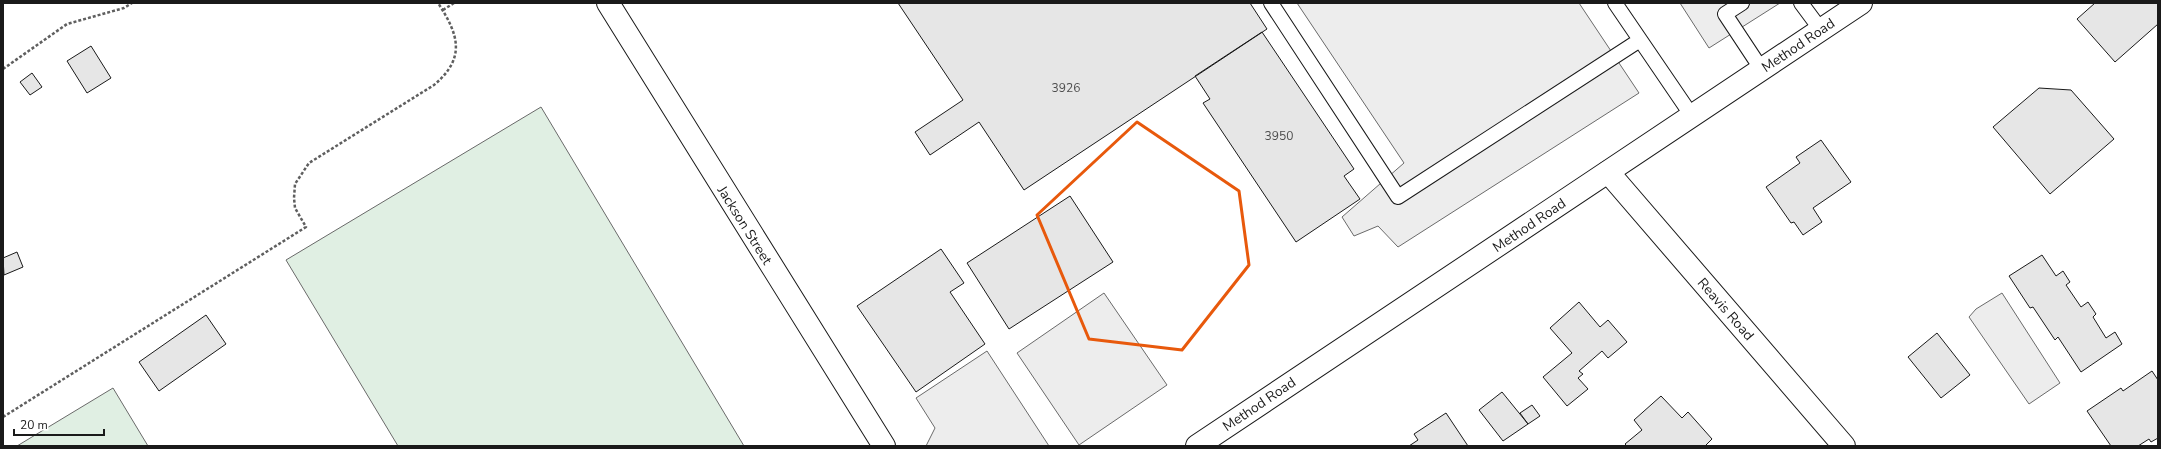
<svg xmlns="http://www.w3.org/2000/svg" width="2161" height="449" font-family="'Nunito Sans',sans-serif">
	<rect width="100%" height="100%" fill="#fff"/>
	<path fill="#e0efe3" stroke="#6a6a6a" d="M541,107L744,446H398L286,260Z
		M113,388L148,446H17Z"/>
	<path fill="#ededed" stroke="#6a6a6a" d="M1297,3H1579L1639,93L1398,247L1378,226L1354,236L1342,217L1404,163Z
		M1680,3H1780L1709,48Z
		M1104,293L1167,385L1079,445L1017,353Z
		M2002,293L2060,383L2029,404L1969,317L1976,309Z
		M987,351L1049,446H926L935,428L916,398Z"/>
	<path fill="#e6e6e6" stroke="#1a1a1a" d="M898,3H1250L1267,29L1024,190L979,122L930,155L915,132L963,100Z
		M2095,3H2158V24L2115,62L2077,19Z
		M1262,32L1354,169L1344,176L1360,199L1296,242L1203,103L1210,99L1195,76Z
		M91,46L111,78L87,93L67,61Z
		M32,73L42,87L30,95L20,82Z
		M2039,88L2071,90L2114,139L2050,194L1993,127Z
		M1821,140L1851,182L1813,208L1822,222L1803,235L1794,222L1791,223L1766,187L1800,163L1796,157Z
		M1070,196L1113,262L1009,329L967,263Z
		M941,249L964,283L950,292L985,344L916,392L857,306Z
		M17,252L23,267L4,275L3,258Z
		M2042,255L2056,276L2063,271L2070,282L2066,285L2081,307L2088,302L2096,314L2093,317L2106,338L2115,332L2122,344L2081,372L2058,337L2055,340L2033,307L2030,308L2009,276Z
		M1579,302L1600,327L1608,320L1627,342L1608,358L1602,351L1579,371L1583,374L1578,378L1588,389L1567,406L1543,377L1572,353L1550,328Z
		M206,315L226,344L159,391L139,362Z
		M1937,333L1970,375L1941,398L1908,357Z
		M2152,371L2158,380V438L2151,442L2149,439L2138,446H2111L2087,411L2121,388L2123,391Z
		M1502,392L1528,424L1503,441L1479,410Z
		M1661,396L1682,418L1688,412L1712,439L1705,446H1627L1625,444L1642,430L1634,420Z
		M1532,405L1540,416L1528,424L1520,413Z
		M1446,413L1468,446H1409L1418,440L1414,434Z"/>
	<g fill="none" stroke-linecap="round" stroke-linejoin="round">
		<g stroke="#1a1a1a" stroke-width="16">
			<path id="service" d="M1271,3L1398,197L1640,40
				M1615,3L1692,116
				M1742,3L1725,14L1762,70
				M1801,3L1821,30"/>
		</g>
		<g stroke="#1a1a1a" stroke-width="24">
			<path id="minor" d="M1608,172L1844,446"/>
		</g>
		<g stroke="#1a1a1a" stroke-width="24">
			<path id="tertiary" d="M608,3L884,446
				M1197,446L1861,3"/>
		</g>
		<path stroke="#5f5f5f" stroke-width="2.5" stroke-dasharray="3 2" stroke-linecap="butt" d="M443,10L454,3
			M3,69L67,24L124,8L132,3
			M3,417L306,227L295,208L294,198L295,184L309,163L434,85C466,58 459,35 438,3"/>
		<use href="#service" stroke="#fff" stroke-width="14"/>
		<use href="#minor" stroke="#fff" stroke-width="22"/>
		<use href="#tertiary" stroke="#fff" stroke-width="22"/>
	</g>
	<path fill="none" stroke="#e8590c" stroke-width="3" stroke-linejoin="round" d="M1137,122L1239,191L1249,265L1182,350L1089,339L1037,215Z"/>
	<g text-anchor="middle" stroke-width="3" stroke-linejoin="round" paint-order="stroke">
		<g font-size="12" fill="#4d4d4d">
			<text x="1066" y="92">3926</text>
			<text x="1279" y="140">3950</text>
		</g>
		<g font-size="14" fill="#1a1a1a" stroke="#fff">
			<text transform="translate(1798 45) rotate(-34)" y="5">Method Road</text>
			<text transform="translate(745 225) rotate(58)" y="5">Jackson Street</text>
			<text transform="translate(1529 225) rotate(-34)" y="5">Method Road</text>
			<text transform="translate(1726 309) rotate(49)" y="5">Reavis Road</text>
			<text transform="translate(1259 404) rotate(-34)" y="5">Method Road</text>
		</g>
	</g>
	<rect width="2161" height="449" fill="none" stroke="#1a1a1a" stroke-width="8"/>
	<path d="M14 429v6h90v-6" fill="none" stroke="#1a1a1a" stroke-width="2"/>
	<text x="20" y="429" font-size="12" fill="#1a1a1a" stroke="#ffffff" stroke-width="3" paint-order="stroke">20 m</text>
</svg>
